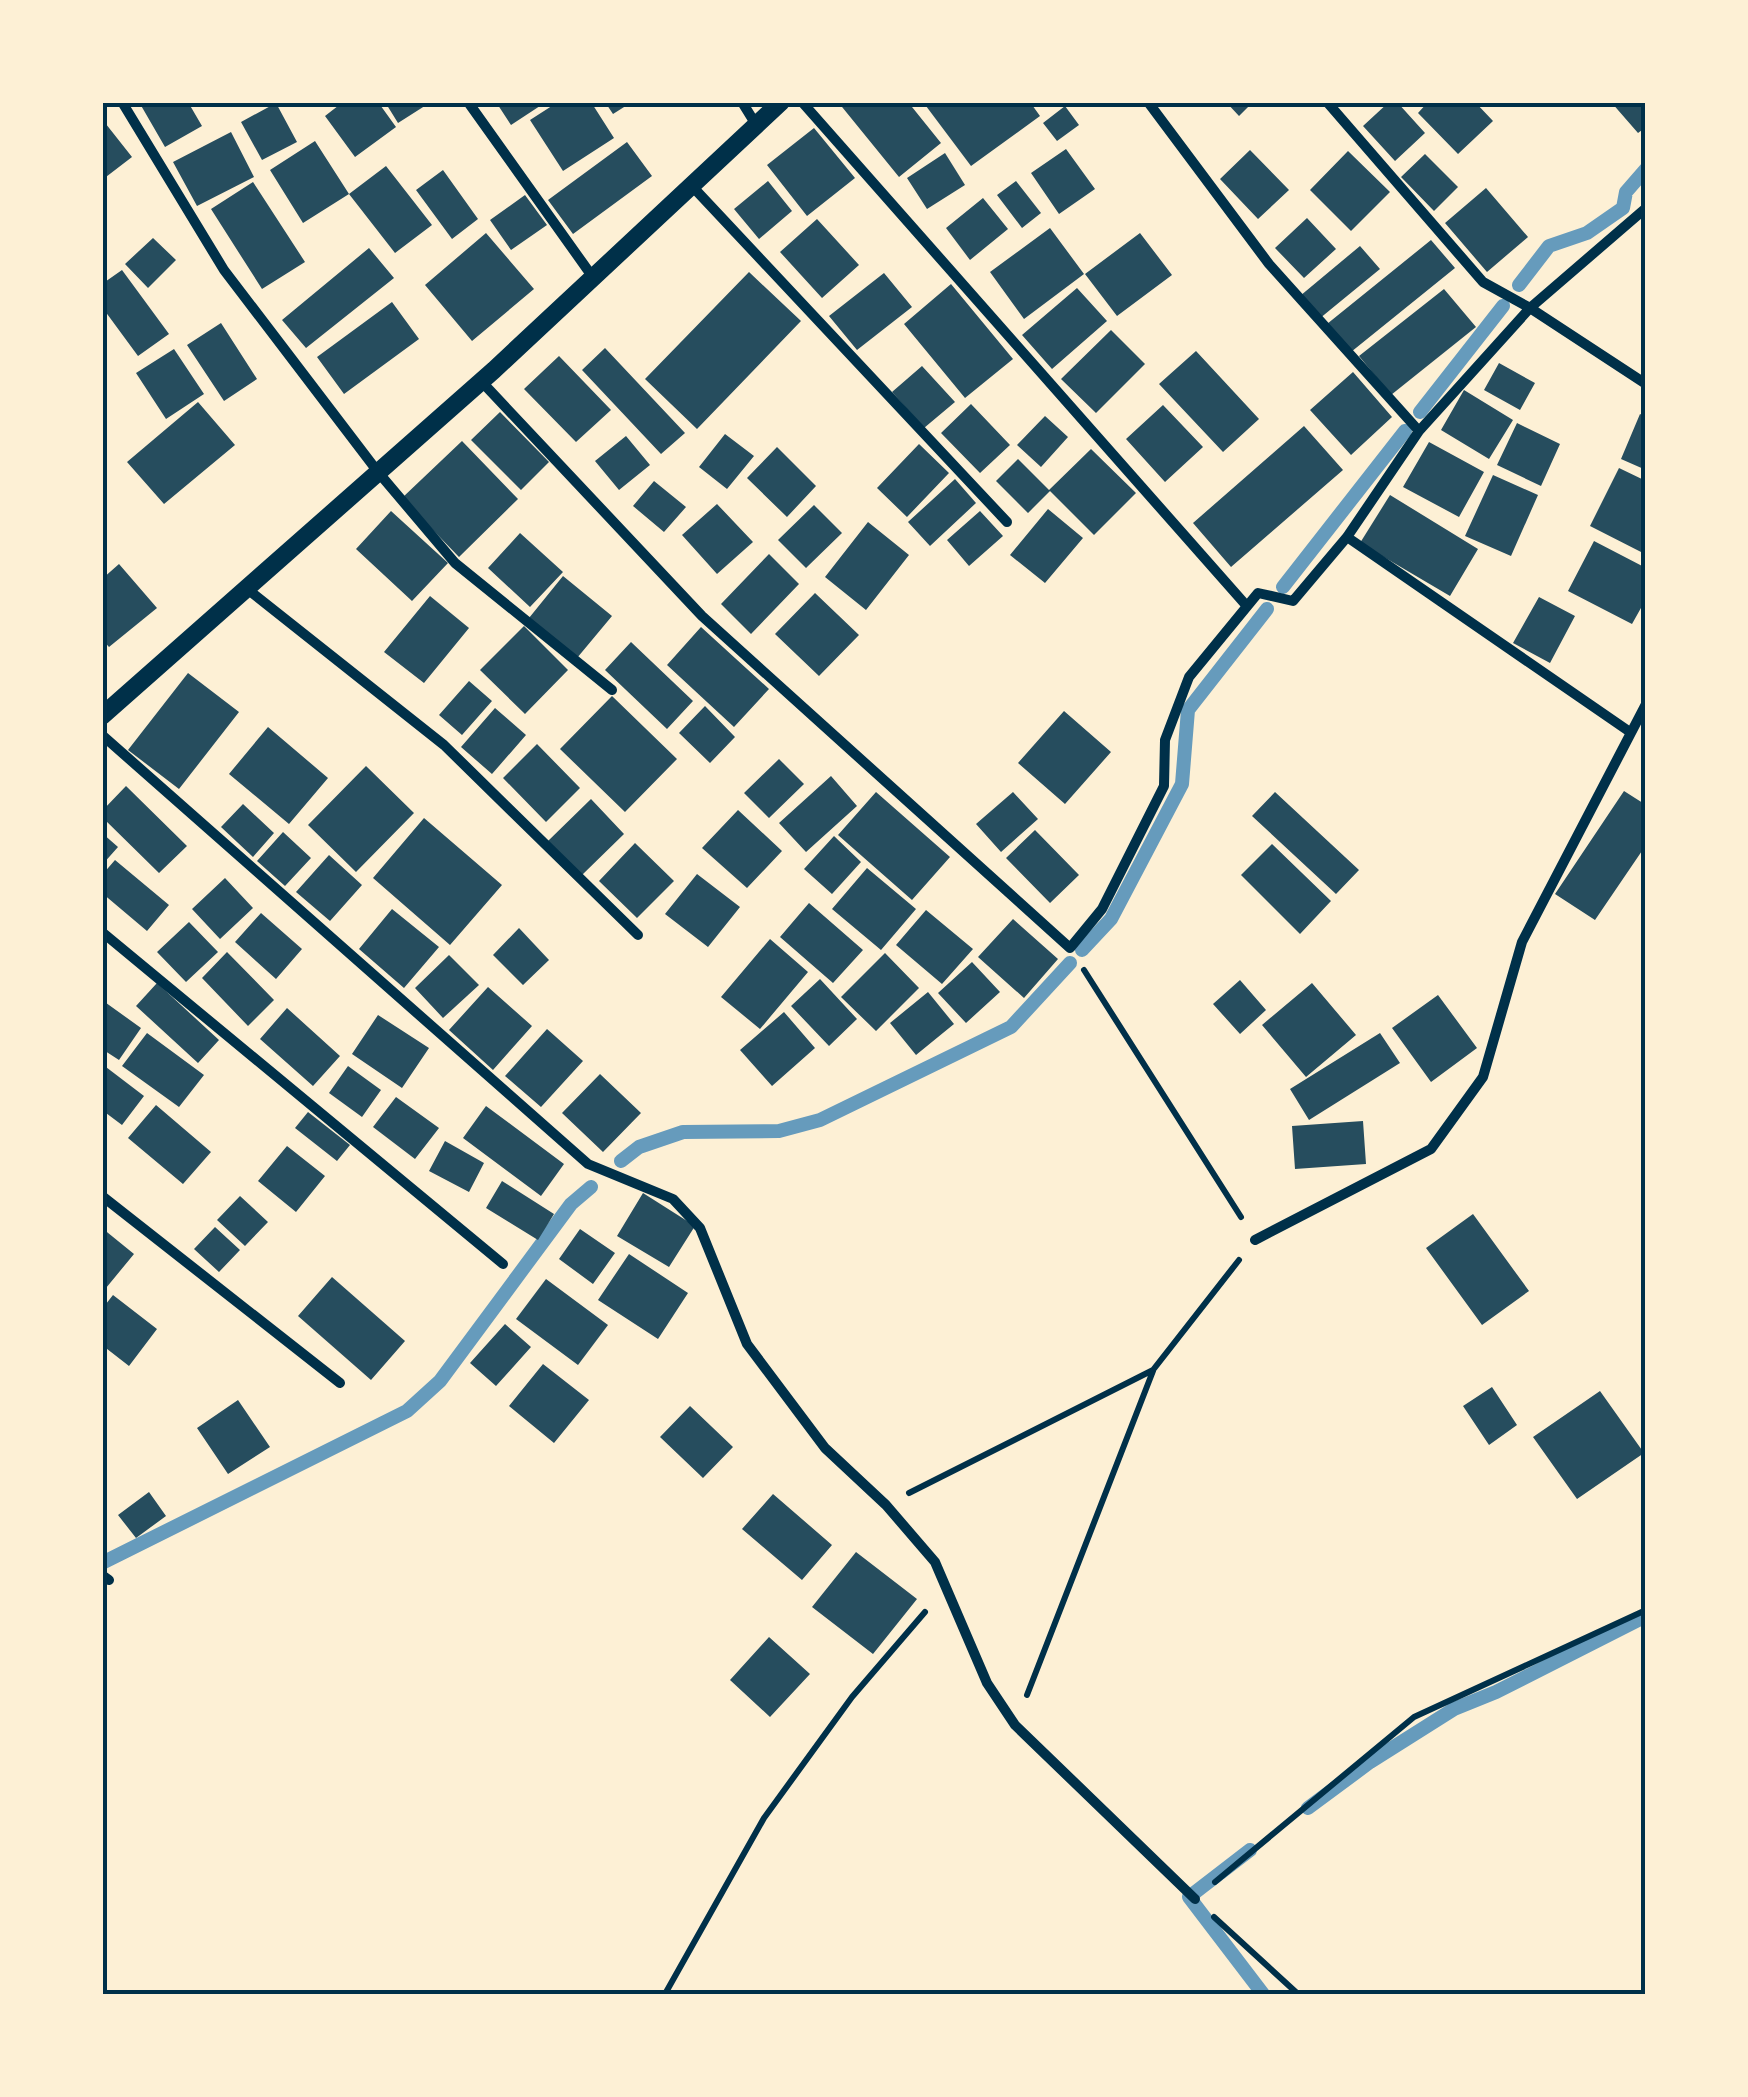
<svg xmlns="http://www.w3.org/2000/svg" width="1748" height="2097" font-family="Mulish,sans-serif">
	<rect width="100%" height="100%" fill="#fdf0d5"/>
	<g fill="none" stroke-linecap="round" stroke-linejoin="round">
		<path stroke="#669bbc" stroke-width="14" d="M1519,285L1549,246L1587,233L1623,208L1626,192L1646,169
			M1420,412L1503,306
			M1283,587L1405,431
			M1082,950L1111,919L1182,784L1188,710L1267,609
			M621,1161L639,1147L683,1132L779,1131L820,1120L1011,1027L1070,963
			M102,1563L407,1411L440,1381L571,1204L591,1187
			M1308,1808L1370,1762L1454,1709L1496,1692L1646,1616
			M1250,1850L1189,1897L1263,1994"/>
	</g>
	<path fill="#264d5e" d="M139,102H188L202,126L165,147Z
		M343,102H378L396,127L355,157L325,116Z
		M385,102H431L398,123Z
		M496,102H546L511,125Z
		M558,102H591L614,138L563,171L530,120Z
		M605,102H632L613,114Z
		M838,102H908L941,143L899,177Z
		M923,102H1030L1040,116L971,166Z
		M1226,102H1253L1239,116Z
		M1389,102H1397L1425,133L1395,161L1363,126Z
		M1428,102H1475L1493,121L1458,154L1418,113Z
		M1611,102H1646V127L1638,133Z
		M276,103L297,142L262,160L241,122Z
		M1065,106L1079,125L1057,141L1043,123Z
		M102,119L132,157L102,180Z
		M814,128L855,178L807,216L767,165Z
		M231,132L254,177L197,206L173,162Z
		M315,141L349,194L386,166L432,225L395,253L349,194L303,223L270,170Z
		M627,142L652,176L573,234L548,200Z
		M1066,149L1095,189L1059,214L1031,173Z
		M1250,150L1289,190L1258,219L1220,179Z
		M1348,151L1390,192L1351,231L1310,190Z
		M945,153L965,185L927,209L907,178Z
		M1425,154L1458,187L1434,211L1401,177Z
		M443,170L478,219L452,239L416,190Z
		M768,181L792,211L759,239L734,209Z
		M1016,181L1041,213L1022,228L997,195Z
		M253,182L305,262L262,289L211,209Z
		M1486,188L1528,237L1487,272L1445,223Z
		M525,195L547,225L511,250L490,220Z
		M983,198L1008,229L970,260L946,228Z
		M1307,218L1336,249L1304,278L1275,248Z
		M817,219L859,265L822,298L780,252Z
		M1050,228L1084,274L1024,319L990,272Z
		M486,233L534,289L472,341L425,285Z
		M1140,233L1172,275L1117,316L1085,274Z
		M153,238L176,260L148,288L125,264Z
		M1431,240L1455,268L1351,352L1327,324Z
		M1360,246L1380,269L1319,319L1300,296Z
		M369,248L394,278L306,348L282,320Z
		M122,270L169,334L138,356L102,307V284Z
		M749,272L801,321L697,429L645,379Z
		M884,273L912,307L857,350L829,316Z
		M951,284L1013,359L965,398L904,324Z
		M1077,288L1107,321L1052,369L1022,335Z
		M1444,289L1476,327L1391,395L1359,356Z
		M392,302L419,339L344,394L317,357Z
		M221,323L257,379L224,401L187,345Z
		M1111,330L1145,364L1096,413L1061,379Z
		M605,348L685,433L661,454L582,370Z
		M174,349L204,394L166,419L136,373Z
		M1196,351L1259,419L1223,452L1159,384Z
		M559,356L611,410L576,442L524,389Z
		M1499,363L1535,383L1520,410L1484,390Z
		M922,366L955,402L924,428L892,392Z
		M1353,372L1392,417L1351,455L1310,410Z
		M1464,390L1513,420L1489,459L1441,430Z
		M198,402L235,445L164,504L127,462Z
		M971,404L1010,445L980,473L941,433Z
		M1163,405L1203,447L1165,482L1126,439Z
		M500,412L549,462L521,490L471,440Z
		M1640,414L1646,417V470L1621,459Z
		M1045,416L1068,437L1041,467L1017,445Z
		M1517,423L1560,444L1541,486L1497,465Z
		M1304,426L1343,470L1231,567L1193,523Z
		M725,434L754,456L727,489L699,467Z
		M626,436L650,465L619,490L595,461Z
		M462,441L518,499L459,557L402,498Z
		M1429,442L1484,472L1459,517L1403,487Z
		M919,444L949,473L907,517L877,488Z
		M777,447L816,486L787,517L747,478Z
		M1091,449L1136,493L1094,535L1049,490Z
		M1018,459L1050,491L1028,513L996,481Z
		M1619,468L1646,481L1643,553L1590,526Z
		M1493,475L1538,495L1511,556L1465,536Z
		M955,479L976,503L930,546L908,522Z
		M654,481L686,507L664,532L633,506Z
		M1390,495L1478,549L1450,596L1360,543Z
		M717,504L753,542L717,574L682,535Z
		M814,505L842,533L806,568L778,540Z
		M1048,509L1083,538L1045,583L1010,555Z
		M391,511L448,563L412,601L356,549Z
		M980,511L1003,536L969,566L947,540Z
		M868,522L909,555L866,610L825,577Z
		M520,533L563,572L530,607L488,568Z
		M1594,541L1646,568V599L1632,624L1568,591Z
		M769,554L799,584L751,634L721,604Z
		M119,564L157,608L109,647L102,639V579Z
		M563,576L612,616L577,658L529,618Z
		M815,593L859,635L819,676L775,634Z
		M430,596L469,628L424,683L384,652Z
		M1539,597L1575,616L1550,663L1513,643Z
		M524,626L568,670L525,714L480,670Z
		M701,627L769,689L734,727L667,665Z
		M631,642L693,701L667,729L605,670Z
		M188,673L239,712L179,789L128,750Z
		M469,681L492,701L462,735L439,715Z
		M612,696L677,759L625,812L560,749Z
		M705,706L735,737L710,763L679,733Z
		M495,708L526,735L492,774L461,747Z
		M1064,711L1111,752L1065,804L1018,763Z
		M268,727L328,778L289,824L229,774Z
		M537,744L580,788L546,822L503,778Z
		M779,759L804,784L769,818L744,793Z
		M366,766L414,813L356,872L308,825Z
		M831,776L857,806L806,852L779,823Z
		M126,786L187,846L159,873L102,817V811Z
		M1624,791L1646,805V845L1595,920L1555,894Z
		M876,792L950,857L912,900L838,835Z
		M1013,792L1038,819L1001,852L976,824Z
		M1275,792L1359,870L1336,894L1252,816Z
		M591,799L624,834L582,875L548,841Z
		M243,804L274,833L253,857L221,827Z
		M738,810L782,851L747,888L702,848Z
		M424,818L502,885L450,945L373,878Z
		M1035,830L1079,875L1050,903L1006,858Z
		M283,832L311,858L285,886L257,861Z
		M102,833L118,847L102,865Z
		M834,836L861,862L832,894L804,869Z
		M635,843L674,881L637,918L599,881Z
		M1272,844L1331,901L1300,934L1241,875Z
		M329,855L362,885L330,921L296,892Z
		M115,860L169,905L147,931L102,893V875Z
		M867,868L916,909L881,950L832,909Z
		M697,874L740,907L708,947L665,914Z
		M225,878L253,908L220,939L192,909Z
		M809,903L863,950L833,983L780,937Z
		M392,909L439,947L404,988L359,949Z
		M926,910L973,949L942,984L896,945Z
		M261,913L302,949L276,979L235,942Z
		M1013,919L1058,959L1024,998L978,957Z
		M189,922L218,952L186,982L157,952Z
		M519,928L549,960L523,985L493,955Z
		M770,939L808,972L760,1029L721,997Z
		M227,952L274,1000L248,1026L202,978Z
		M885,953L919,988L876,1031L841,997Z
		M449,955L479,985L443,1018L415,988Z
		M972,962L1000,992L966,1023L938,993Z
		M820,979L857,1019L829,1046L791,1006Z
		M1240,980L1266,1010L1240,1034L1213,1004Z
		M157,983L219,1040L198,1063L136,1006Z
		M1312,983L1356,1035L1306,1077L1262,1025Z
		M488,987L532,1026L493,1070L449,1030Z
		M928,992L954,1024L916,1055L890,1023Z
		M1438,995L1477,1048L1431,1082L1392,1028Z
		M102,1000L141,1028L119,1060L102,1049Z
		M287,1008L340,1056L313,1086L260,1039Z
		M784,1012L815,1048L772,1086L740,1050Z
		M378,1015L429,1048L402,1088L352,1054Z
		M547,1029L583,1061L541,1107L505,1076Z
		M147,1033L204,1075L179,1107L122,1066Z
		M1380,1033L1400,1063L1309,1120L1290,1089Z
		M102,1064L144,1096L122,1125L102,1110Z
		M348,1066L381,1090L362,1117L329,1093Z
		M600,1074L641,1113L603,1152L562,1113Z
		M396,1097L439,1128L415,1159L373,1127Z
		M156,1105L211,1152L183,1184L128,1138Z
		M486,1106L564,1164L541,1196L463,1138Z
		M308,1112L350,1145L337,1161L295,1128Z
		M1363,1121L1366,1164L1295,1169L1292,1126Z
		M445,1141L484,1163L469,1192L429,1171Z
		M287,1146L325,1176L296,1212L258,1181Z
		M502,1181L554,1214L538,1240L486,1208Z
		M643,1193L695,1226L669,1267L617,1236Z
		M240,1196L268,1222L245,1246L217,1220Z
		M1473,1214L1529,1291L1482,1325L1426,1248Z
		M215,1227L240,1250L219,1272L194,1249Z
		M102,1228L134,1254L106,1288L102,1285Z
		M580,1229L615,1253L593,1284L559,1259Z
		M629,1254L688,1293L658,1339L598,1300Z
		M332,1277L405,1341L371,1380L298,1316Z
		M546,1279L608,1325L578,1365L516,1319Z
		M113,1295L157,1329L129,1366L102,1345V1309Z
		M505,1324L531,1347L496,1386L470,1363Z
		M543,1364L589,1400L554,1443L509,1406Z
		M1492,1387L1517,1425L1489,1445L1463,1406Z
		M1600,1391L1644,1453L1577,1499L1533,1437Z
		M238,1400L270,1447L228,1474L197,1428Z
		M690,1406L733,1447L703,1478L660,1437Z
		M149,1492L166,1516L136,1538L118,1515Z
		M773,1494L832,1545L802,1580L742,1529Z
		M856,1552L917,1599L873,1654L812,1607Z
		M769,1637L810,1674L770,1717L730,1680Z"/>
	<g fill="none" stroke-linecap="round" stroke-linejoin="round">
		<path stroke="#003049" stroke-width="6" d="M1084,970L1241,1217
			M909,1493L1153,1370L1239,1260
			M1027,1695L1153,1371
			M1215,1882L1414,1717L1646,1610
			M1214,1917L1298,1994
			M665,1994L764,1818L852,1697L925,1612"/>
		<path stroke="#003049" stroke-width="10" d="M122,102L224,270L378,472L455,563L612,690
			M468,102L592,276
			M742,102L755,123
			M802,102L1245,604
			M1148,102L1269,264L1419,431
			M1327,102L1483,282L1530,308L1646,384
			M691,185L1007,522
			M481,381L702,616L1070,948L1102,909L1164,786L1165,740L1189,677L1258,593L1293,601L1347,537L1419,431L1530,308L1646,208
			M1347,537L1630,732
			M246,588L444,745L638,935
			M102,735L588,1164L673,1199L700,1228L747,1344L825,1448L886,1505L935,1562L987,1683L1015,1725L1195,1899
			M102,932L503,1264
			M102,1196L340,1383
			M1255,1240L1431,1149L1483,1077L1522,942L1646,704
			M102,1575L109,1580"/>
		<path stroke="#003049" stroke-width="18" d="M102,716L494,370L781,102"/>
	</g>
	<rect width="1748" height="2097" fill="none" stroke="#fdf0d5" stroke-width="210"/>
	<rect x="105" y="105" width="1538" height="1887" fill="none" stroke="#003049" stroke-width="4"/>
</svg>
